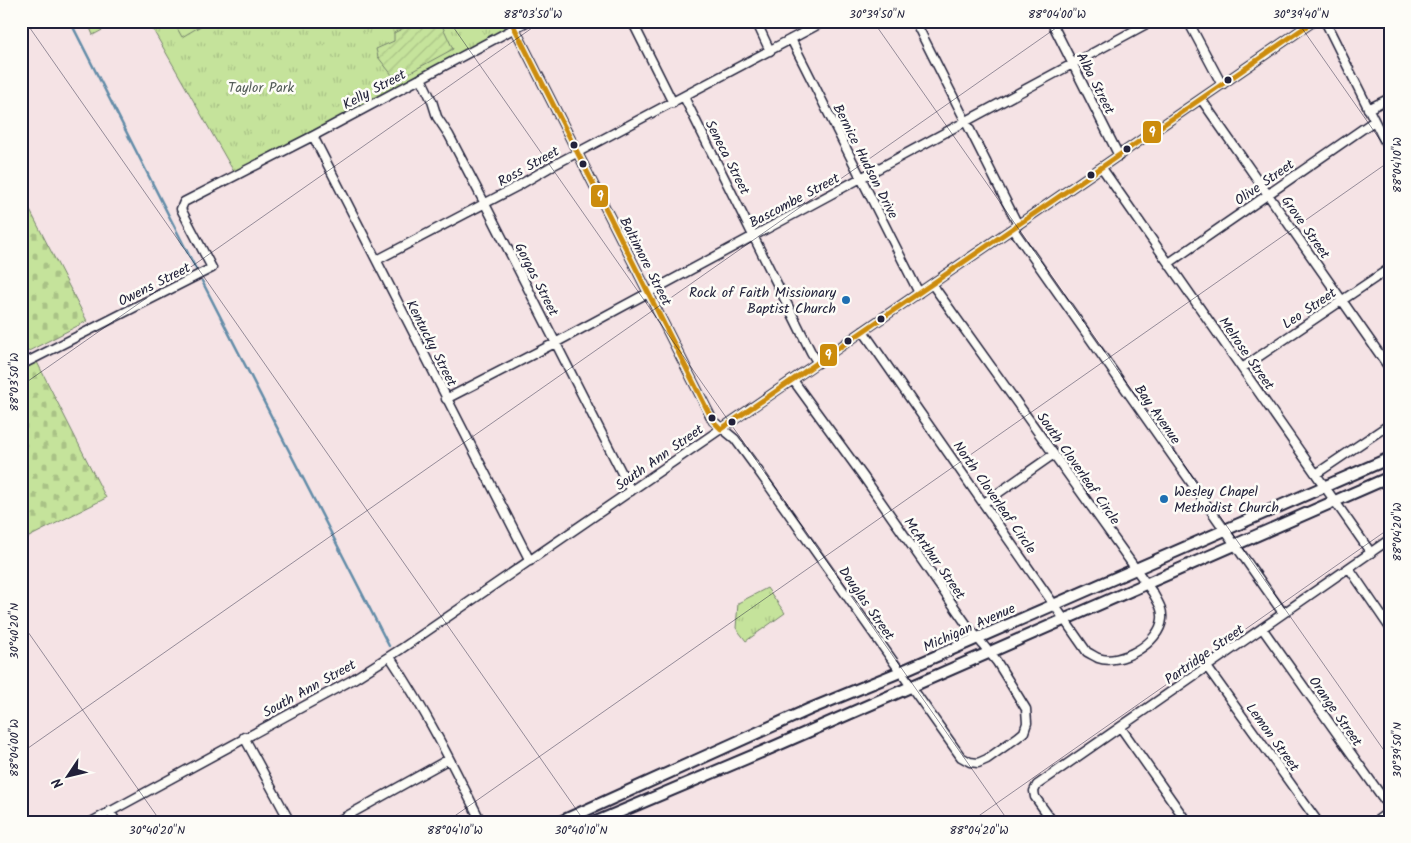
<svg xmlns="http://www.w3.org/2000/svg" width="1411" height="843" font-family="Kalam,sans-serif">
	<defs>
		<pattern id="forest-firs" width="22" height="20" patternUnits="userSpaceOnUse" patternTransform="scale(1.25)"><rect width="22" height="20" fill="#c5e39b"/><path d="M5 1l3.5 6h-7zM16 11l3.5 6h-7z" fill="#a9c286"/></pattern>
		<pattern id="cemetery-stones" width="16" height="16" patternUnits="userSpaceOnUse" patternTransform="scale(1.25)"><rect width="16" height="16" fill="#c5e39b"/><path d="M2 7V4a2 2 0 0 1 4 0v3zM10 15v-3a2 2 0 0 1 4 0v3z" fill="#a9c286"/></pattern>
		<pattern id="park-tufts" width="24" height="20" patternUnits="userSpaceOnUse" patternTransform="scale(1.25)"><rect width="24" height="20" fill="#c5e39b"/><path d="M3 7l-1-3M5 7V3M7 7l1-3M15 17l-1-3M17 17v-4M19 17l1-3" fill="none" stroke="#a9c286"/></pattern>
		<pattern id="garden-furrows" width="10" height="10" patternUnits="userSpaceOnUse" patternTransform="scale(1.25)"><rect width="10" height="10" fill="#c5e39b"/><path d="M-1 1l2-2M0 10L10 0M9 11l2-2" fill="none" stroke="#a9c286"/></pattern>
	</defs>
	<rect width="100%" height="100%" fill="#f5e3e5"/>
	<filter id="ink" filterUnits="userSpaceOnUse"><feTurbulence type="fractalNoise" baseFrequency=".02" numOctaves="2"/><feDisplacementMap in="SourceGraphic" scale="10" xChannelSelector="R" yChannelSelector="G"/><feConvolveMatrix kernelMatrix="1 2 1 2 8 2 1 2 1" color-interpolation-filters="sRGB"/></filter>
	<g filter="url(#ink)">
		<path fill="url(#forest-firs)" stroke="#74826b" d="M87,21H119L93,35Z"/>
		<path fill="url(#cemetery-stones)" stroke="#74826b" d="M21,193L87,321L21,355Z
			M37,362L106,498L21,541V370Z"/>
		<path fill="url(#park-tufts)" stroke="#74826b" d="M148,21H511L514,28L313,136L234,172Z
			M767,588L785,613L746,641L736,628L738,603Z"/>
		<path fill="url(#garden-furrows)" stroke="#74826b" d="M417,21H422L425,26L436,21H440L453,49L396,80L378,57L376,49L394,41V33Z"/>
		<path fill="#c5e39b" stroke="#74826b" d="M173,21H209L182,37Z"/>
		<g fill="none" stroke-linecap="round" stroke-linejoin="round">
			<path stroke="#638ca8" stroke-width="2.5" d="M70,21L197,271
				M202,281L389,646"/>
			<g stroke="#22223b" stroke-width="11">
				<path id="street" d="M511,21L713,421L735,439L757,469L961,757L970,762L978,763L987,759L1018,737L1024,732L1027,723L1026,709L997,662L967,625L863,476L793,380
					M632,21L673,103
					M756,21L770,51
					M915,21L1018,225
					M1051,21L1119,156
					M1188,21L1222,85
					M1325,21L1390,152
					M791,39L919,293
					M421,78L432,101L437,117L449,135L485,204L631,491
					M684,97L811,352L818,363
					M1201,99L1390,369
					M1368,109L1390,98
					M313,136L530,561
					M1102,168L1371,553
					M1013,229L1283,613
					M377,260L516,187L552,166L825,21
					M1169,263L1374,121
					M863,331L1087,652C1091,654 1094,656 1098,658C1120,666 1160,643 1162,619C1163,609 1158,602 1153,593L932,284
					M21,365L212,268L181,209L184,202L313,136L528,21
					M1242,368L1390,268
					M446,399L555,343L1152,21
					M1316,474L1390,424
					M984,503L1054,454
					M1349,568L1390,628
					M1262,628L1390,808
					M390,657C425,709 453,765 481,822
					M1207,667L1318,822
					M1121,728L1187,822
					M244,737L290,822
					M110,811L116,822
					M91,822L352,680L401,649L1314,21
					M336,822L449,759
					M1053,822L1035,797L1034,791L1037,785L1390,539
					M1375,822L1390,811"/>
			</g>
			<g stroke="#22223b" stroke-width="14">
				<path id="secondary" d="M560,822L810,709L900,672L1390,458
					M596,822L771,748L1390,477"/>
			</g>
			<use href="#street" stroke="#fdfcf7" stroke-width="8"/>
			<use href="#secondary" stroke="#fdfcf7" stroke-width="10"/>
			<g stroke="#fdfcf7" stroke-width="9">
				<path id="bus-1" d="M511,21L713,421L721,429L1314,21"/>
			</g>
			<use href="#bus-1" stroke="#cc8c0c" stroke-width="5"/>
		</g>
	</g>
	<path fill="none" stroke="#22223b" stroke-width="1" stroke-opacity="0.45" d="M25,21L585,822M449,21L1009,822M873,21L1390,759M1297,21L1390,154M21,386L542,21M21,622L161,822M21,753L1066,21M446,822L1390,161M970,822L1390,528"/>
	<g fill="#22223b" stroke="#fdfcf7" stroke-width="2">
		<circle cx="1228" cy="80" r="4.5"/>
		<circle cx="574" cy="145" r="4.5"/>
		<circle cx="1127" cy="149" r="4.5"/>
		<circle cx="583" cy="164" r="4.5"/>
		<circle cx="1091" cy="175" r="4.5"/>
		<circle cx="881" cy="319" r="4.5"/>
		<circle cx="848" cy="341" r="4.5"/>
		<circle cx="712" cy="418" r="4.5"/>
		<circle cx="732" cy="422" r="4.5"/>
	</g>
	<g fill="#1f6fb2" stroke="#fdfcf7" stroke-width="2">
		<circle cx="846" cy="300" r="5"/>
		<circle cx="1164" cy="499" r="5"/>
	</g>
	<g text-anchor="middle" stroke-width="5" stroke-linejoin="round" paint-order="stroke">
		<g font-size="14" fill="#22223b" stroke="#fdfcf7">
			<text transform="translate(1096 83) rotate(63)" y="5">Alba Street</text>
			<text transform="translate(374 89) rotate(-28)" y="5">Kelly Street</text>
			<text transform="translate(728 157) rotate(63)" y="5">Seneca Street</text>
			<text transform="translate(866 161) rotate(63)" y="5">Bernice Hudson Drive</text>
			<text transform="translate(528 166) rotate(-29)" y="5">Ross Street</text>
			<text transform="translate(1264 182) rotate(-35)" y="5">Olive Street</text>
			<text transform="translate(794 200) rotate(-28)" y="5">Bascombe Street</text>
			<text transform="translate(1306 227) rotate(55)" y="5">Grove Street</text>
			<text transform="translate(646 261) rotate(63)" y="5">Baltimore Street</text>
			<text transform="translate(537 279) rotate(63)" y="5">Gorgas Street</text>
			<text transform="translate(154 284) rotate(-27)" y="5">Owens Street</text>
			<text transform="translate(1309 308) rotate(-34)" y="5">Leo Street</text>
			<text transform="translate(432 343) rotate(63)" y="5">Kentucky Street</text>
			<text transform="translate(1247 353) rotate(55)" y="5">Melrose Street</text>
			<text transform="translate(1158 414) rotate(55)" y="5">Bay Avenue</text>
			<text transform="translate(659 457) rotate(-35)" y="5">South Ann Street</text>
			<text transform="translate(1079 468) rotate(55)" y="5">South Cloverleaf Circle</text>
			<text transform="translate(995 497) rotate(55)" y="5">North Cloverleaf Circle</text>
			<text transform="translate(935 558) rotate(55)" y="5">McArthur Street</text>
			<text transform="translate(867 603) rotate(55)" y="5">Douglas Street</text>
			<text transform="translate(969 627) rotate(-24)" y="5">Michigan Avenue</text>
			<text transform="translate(1204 654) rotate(-35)" y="5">Partridge Street</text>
			<text transform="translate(309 688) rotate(-29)" y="5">South Ann Street</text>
			<text transform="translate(1336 711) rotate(55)" y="5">Orange Street</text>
			<text transform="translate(1273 737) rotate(54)" y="5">Lemon Street</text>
		</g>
		<g font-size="14" fill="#535c58" stroke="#fdfcf7">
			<text x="261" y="92">Taylor Park</text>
		</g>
		<g font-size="14" fill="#22223b" stroke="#fdfcf7" text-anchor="end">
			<text x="836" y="297">Rock of Faith Missionary<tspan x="836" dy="16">Baptist Church</tspan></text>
			<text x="1174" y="496" text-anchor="start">Wesley Chapel<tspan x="1174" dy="16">Methodist Church</tspan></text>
		</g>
	</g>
	<g stroke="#fdfcf7" stroke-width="2">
		<rect x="1142" y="120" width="20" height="24" rx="5" fill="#cc8c0c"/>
		<rect x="590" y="184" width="19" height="24" rx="5" fill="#cc8c0c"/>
		<rect x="819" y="343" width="19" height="24" rx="5" fill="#cc8c0c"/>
	</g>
	<g font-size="14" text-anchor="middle" font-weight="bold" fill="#fff">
		<text x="1152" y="137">9</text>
		<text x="600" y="201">9</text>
		<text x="828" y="360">9</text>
	</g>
	<rect width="1411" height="843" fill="none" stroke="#fdfcf7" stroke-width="55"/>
	<g transform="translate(68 776) rotate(235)" stroke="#fdfcf7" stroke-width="4" paint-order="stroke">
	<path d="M0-4L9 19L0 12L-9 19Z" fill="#22223b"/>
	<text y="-8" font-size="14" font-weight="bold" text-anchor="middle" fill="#22223b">N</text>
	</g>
	<rect x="28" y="28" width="1356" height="788" fill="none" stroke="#22223b" stroke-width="2"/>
	<g font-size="12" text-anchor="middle" fill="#22223b">
		<text x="533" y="18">88°03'50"W</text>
		<text x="877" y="18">30°39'50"N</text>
		<text x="1057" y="18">88°04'00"W</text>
		<text x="1301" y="18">30°39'40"N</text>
		<text transform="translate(1397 165) rotate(-90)" y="4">88°04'10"W</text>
		<text transform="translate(14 382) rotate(-90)" y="4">88°03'50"W</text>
		<text transform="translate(1397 532) rotate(-90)" y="4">88°04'20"W</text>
		<text transform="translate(14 631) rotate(-90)" y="4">30°40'20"N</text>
		<text transform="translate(14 748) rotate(-90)" y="4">88°04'00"W</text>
		<text transform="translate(1397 750) rotate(-90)" y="4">30°39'50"N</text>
		<text x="157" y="834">30°40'20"N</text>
		<text x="455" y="834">88°04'10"W</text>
		<text x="581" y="834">30°40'10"N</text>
		<text x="979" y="834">88°04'20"W</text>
	</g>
</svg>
